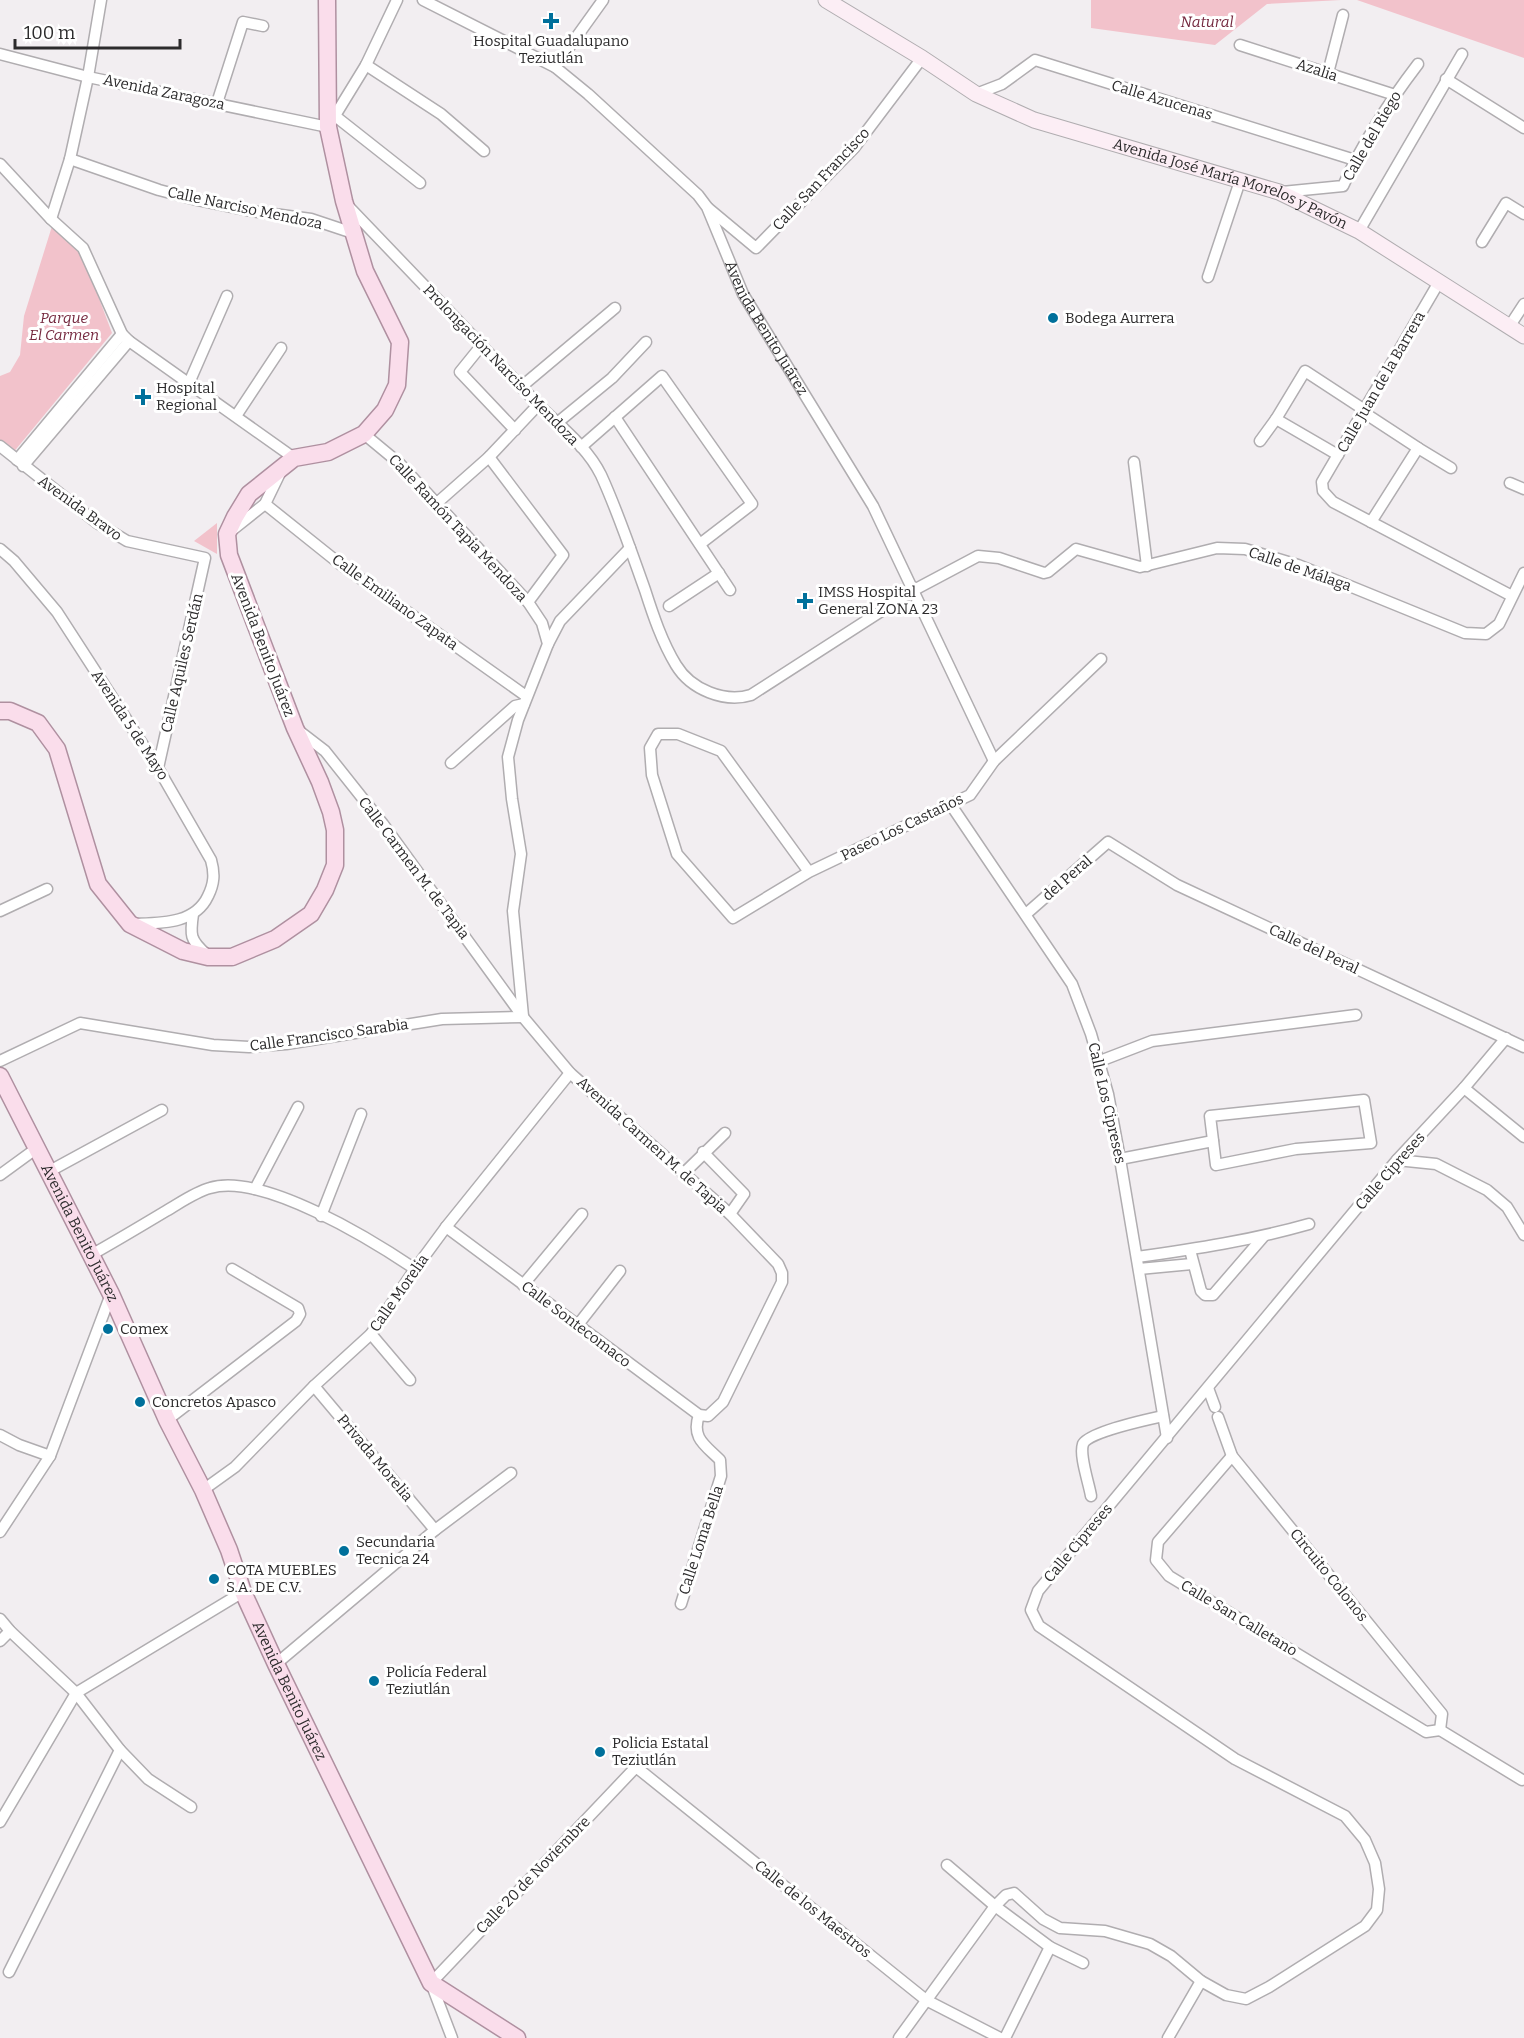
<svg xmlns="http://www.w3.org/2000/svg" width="1524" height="2038" font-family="Bitter,serif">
	<rect width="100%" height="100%" fill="#f2eef1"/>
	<path fill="#f2c2cb" d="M1091,0H1341L1267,4L1215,45L1091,28Z
		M1357,0H1524V58Z
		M53,223L78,250L94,285L112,333L12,454L0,444V376L10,372L20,355L24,316Z
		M217,523V554L194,541Z"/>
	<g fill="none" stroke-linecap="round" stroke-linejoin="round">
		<g stroke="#b0adb0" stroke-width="13">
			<g id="minor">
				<path id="s1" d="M423,0L555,67L588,94L698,195L707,207L743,294L873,506L994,761"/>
				<path d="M1240,45L1395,95"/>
				<path d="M0,54L88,77L328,127L366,65L397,0"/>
				<path d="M366,65L441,114L484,151"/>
				<path d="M555,67L603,0"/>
				<path d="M1328,73L1343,15"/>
				<path d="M1446,79L1524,128"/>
				<path d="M976,94L1002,84L1035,60L1355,160"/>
				<path d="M217,103L243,22L263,26"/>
				<path d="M330,112L420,183"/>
				<path d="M70,159L159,190L197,200L251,211L311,219L353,233"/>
				<path d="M0,164L51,219L83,248L122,334L129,341L294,458"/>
				<path d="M1282,192L1343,186C1363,142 1389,102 1418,64"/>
				<path d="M348,206C409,270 470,333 531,397C554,422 586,444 601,475C618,512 631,551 645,590C653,615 662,642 676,665C691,690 725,703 751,695L914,590L978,556L999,558L1044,573L1048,572L1076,549L1140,567L1217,548L1245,549L1298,565L1465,633L1486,634L1499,624L1524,573"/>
				<path d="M708,208L756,248L854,148L922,58"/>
				<path d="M51,219L70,159L88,77L101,0"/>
				<path d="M1359,231L1462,54"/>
				<path d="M1482,242L1506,203L1524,214"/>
				<path d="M1208,277L1240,181"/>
				<path d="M1439,282L1322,482L1323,491L1333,502L1512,596"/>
				<path d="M1509,327L1524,304"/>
				<path d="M481,346L460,372L515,430"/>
				<path d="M189,383L227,296"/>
				<path d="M521,387L615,308"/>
				<path d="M236,416L281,348"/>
				<path d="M615,417L730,590"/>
				<path d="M1276,419L1338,455"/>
				<path d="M557,423L612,378L646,342"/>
				<path d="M364,434L399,463L528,602L542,623L548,644L518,720L508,757L512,799L521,854L513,911L523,1016"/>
				<path d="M1260,441L1276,419L1305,371L1360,407L1363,412L1418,448L1451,468"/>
				<path d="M0,446L97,523L127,541L205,558L158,768"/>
				<path d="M581,447L662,376L752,504L700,544"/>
				<path d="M489,457L563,555L528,602"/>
				<path d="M17,460L122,334"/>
				<path d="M1134,462L1147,566"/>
				<path d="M23,466L129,341"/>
				<path d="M1510,483L1524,489"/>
				<path d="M437,503L489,457L538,405"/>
				<path d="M265,504L340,564L526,696"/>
				<path d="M1371,522L1418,448"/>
				<path d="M231,531L265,504L281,471"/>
				<path d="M0,549L14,561L57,612L158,768L211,860C215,874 214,884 208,896C195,924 161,923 134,924"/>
				<path d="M669,606L719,573"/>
				<path d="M548,644L560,621L630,548"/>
				<path d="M299,731L325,751L383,824L523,1017L570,1073L730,1214L778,1264L782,1273V1282L723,1402L708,1416L699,1415L446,1227"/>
				<path d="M451,763L515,706L524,704"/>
				<path d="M951,805L1072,984L1091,1034L1108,1094L1120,1159L1167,1438"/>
				<path d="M809,872L721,751L678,734H658L650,748L652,775L677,854L733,918L809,872L970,795L994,761L1101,659"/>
				<path d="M0,911L47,889"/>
				<path d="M193,914C190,935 190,940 206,954"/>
				<path d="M1026,914L1108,842L1177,885L1524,1047"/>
				<path d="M0,1061L80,1023L213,1045L249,1047L286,1044L442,1019L523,1017"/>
				<path d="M1100,1061L1152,1041L1356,1015"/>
				<path d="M1464,1088L1524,1137"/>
				<path d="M1364,1100L1371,1143L1296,1149L1216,1165L1210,1116Z"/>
				<path d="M703,1152L744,1194L730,1214"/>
				<path d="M1120,1159L1213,1141"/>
				<path d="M1397,1160L1436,1164L1487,1190L1507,1207L1524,1235"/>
				<path d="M48,1172L162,1110"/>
				<path d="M683,1174L725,1133"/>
				<path d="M0,1175L37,1148"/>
				<path d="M255,1189L298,1107"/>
				<path d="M321,1216L361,1114"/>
				<path d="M1190,1250L1201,1291L1205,1295H1213L1264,1236"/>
				<path d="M91,1255C116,1241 141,1226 166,1211C180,1203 195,1192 210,1188C262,1172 372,1240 415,1269"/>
				<path d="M1137,1257C1195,1249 1253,1240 1309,1224"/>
				<path d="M1139,1269L1192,1264"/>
				<path d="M523,1285L582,1214"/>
				<path d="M577,1326L620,1271"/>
				<path d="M371,1334L410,1380"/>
				<path d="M314,1386L435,1530"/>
				<path d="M1208,1388L1215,1407"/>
				<path d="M1218,1417L1232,1456L1442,1714L1440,1730"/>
				<path d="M167,1420L296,1321L300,1314L298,1308L232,1269"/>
				<path d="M0,1435L19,1445L50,1456"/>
				<path d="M1232,1456L1158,1542L1156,1560L1169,1576L1426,1732L1440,1730"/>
				<path d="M203,1490L235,1467L314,1386L371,1334L415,1269L446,1227L570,1073"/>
				<path d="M1091,1496C1089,1483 1079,1456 1083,1444C1088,1432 1149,1419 1163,1416"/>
				<path d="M0,1532L50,1456L111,1294"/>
				<path d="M681,1604L721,1476L720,1460C705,1445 691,1438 699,1415"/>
				<path d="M0,1619L10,1631L76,1693L120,1750L148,1779L191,1807"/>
				<path d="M0,1641L10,1631"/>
				<path d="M276,1664L435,1530L511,1473"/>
				<path d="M1440,1730L1522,1780"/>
				<path d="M0,1822L76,1693L243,1592"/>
				<path d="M947,1865L995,1906L1050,1947L1083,1963"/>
				<path d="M9,1972L120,1750"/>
				<path d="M452,2038L431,1983L636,1767L926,2000L1000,2038"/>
				<path d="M899,2038L995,1906L1006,1895L1014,1893L1043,1919L1060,1928L1105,1931L1150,1944L1171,1956L1201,1981L1226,1995L1246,1999L1269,1987L1365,1926L1377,1910L1379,1889L1375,1863L1365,1840L1345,1816L1235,1759L1039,1626L1031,1610L1038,1591L1397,1160L1464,1088L1506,1038"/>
				<path d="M1005,2038L1050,1947"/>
				<path d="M1168,2038L1201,1981"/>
			</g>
		</g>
		<g stroke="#b0adb0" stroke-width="17">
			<g id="secondary">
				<path id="s2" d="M826,0L922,58L976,94L1034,120L1279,192L1359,231L1524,336"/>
			</g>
		</g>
		<g stroke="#af90a0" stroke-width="19">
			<g id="primary">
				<path d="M0,711H10L38,723L57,749L98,884L130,924L183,951L208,957H232L275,939L311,914L325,890L335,865V830L331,812L320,782L295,728L229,555L227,534L235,517L249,494L294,458L328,452L364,434L385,410L397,385L400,342L365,271L344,201L328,127L327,0"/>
				<path id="s3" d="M0,1076L111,1294L167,1420L203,1490L229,1550L243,1592L276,1664L431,1983L517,2038"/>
			</g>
		</g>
		<use href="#minor" stroke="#fff" stroke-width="10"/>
		<use href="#secondary" stroke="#fceef5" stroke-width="15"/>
		<use href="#primary" stroke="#faddeb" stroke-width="16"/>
	</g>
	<g fill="#00709b" stroke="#fff" stroke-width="2">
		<path d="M548 12h6v6h6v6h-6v6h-6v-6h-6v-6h6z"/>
		<circle cx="1053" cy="318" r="6"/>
		<path d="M140 388h6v6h6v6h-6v6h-6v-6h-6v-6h6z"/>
		<path d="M802 592h6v6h6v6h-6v6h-6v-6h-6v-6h6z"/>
		<circle cx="108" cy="1329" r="6"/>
		<circle cx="140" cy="1402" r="6"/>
		<circle cx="344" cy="1551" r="6"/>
		<circle cx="214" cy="1579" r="6"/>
		<circle cx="374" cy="1681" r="6"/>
		<circle cx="600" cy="1752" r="6"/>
	</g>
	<g text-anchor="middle" stroke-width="6" stroke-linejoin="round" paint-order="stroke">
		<g font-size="15" font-style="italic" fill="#75293f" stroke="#fff">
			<text x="1207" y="27">Natural</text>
			<text x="64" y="323">Parque<tspan x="64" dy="17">El Carmen</tspan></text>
		</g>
		<g font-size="15" fill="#2c2b2c" stroke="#fff" text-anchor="start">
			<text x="551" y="46" text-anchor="middle">Hospital Guadalupano<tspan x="551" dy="17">Teziutlán</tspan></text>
			<text x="1065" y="323">Bodega Aurrera</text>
			<text x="156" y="393">Hospital<tspan x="156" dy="17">Regional</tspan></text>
			<text x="818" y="597">IMSS Hospital<tspan x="818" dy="17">General ZONA 23</tspan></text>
			<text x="120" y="1334">Comex</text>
			<text x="152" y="1407">Concretos Apasco</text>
			<text x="356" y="1547">Secundaria<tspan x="356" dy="17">Tecnica 24</tspan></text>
			<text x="226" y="1575">COTA MUEBLES<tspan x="226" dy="17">S.A. DE C.V.</tspan></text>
			<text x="386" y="1677">Policía Federal<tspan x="386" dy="17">Teziutlán</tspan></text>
			<text x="612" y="1748">Policia Estatal<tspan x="612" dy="17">Teziutlán</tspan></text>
		</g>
		<g font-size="15" fill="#2c2b2c" stroke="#fff">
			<text transform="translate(1317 70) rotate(18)" y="5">Azalia</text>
			<text transform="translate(164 92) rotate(12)" y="5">Avenida Zaragoza</text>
			<text transform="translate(1162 100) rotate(17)" y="5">Calle Azucenas</text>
			<text transform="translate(1372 136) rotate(-60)" y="5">Calle del Riego</text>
			<text transform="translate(821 179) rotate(-47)" y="5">Calle San Francisco</text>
			<text dy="5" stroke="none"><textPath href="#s2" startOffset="447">Avenida José María Morelos y Pavón</textPath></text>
			<text transform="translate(245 208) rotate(12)" y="5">Calle Narciso Mendoza</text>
			<text dy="5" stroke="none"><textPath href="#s1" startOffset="490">Avenida Benito Juárez</textPath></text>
			<text transform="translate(501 365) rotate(46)" y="5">Prolongación Narciso Mendoza</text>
			<text transform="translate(1381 382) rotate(-60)" y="5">Calle Juan de la Barrera</text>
			<text transform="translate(80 508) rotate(36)" y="5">Avenida Bravo</text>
			<text transform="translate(458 528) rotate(47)" y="5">Calle Ramón Tapia Mendoza</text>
			<text transform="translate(1300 569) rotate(19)" y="5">Calle de Málaga</text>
			<text transform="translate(395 602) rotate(36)" y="5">Calle Emiliano Zapata</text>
			<text transform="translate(263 645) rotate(69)" y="5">Avenida Benito Juárez</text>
			<text transform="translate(182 663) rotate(-77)" y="5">Calle Aquiles Serdán</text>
			<text transform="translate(130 725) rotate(57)" y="5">Avenida 5 de Mayo</text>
			<text transform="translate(902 827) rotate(-26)" y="5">Paseo Los Castaños</text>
			<text transform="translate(414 868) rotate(53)" y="5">Calle Carmen M. de Tapia</text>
			<text transform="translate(1067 878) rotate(-41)" y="5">del Peral</text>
			<text transform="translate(1314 949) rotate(25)" y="5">Calle del Peral</text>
			<text transform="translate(329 1035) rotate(-8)" y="5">Calle Francisco Sarabia</text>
			<text transform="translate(1107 1103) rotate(77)" y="5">Calle Los Cipreses</text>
			<text transform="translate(652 1145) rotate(42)" y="5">Avenida Carmen M. de Tapia</text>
			<text transform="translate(1390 1171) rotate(-49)" y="5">Calle Cipreses</text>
			<text dy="5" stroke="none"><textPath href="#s3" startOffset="176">Avenida Benito Juárez</textPath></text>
			<text transform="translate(399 1293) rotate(-55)" y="5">Calle Morelia</text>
			<text transform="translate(576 1324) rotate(37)" y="5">Calle Sontecomaco</text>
			<text transform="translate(375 1458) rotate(50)" y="5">Privada Morelia</text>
			<text transform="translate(701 1540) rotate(-72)" y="5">Calle Loma Bella</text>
			<text transform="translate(1078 1543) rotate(-50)" y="5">Calle Cipreses</text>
			<text transform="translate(1329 1575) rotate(51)" y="5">Circuito Colonos</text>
			<text transform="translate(1239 1618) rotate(31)" y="5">Calle San Calletano</text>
			<text dy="5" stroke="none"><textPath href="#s3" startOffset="680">Avenida Benito Juárez</textPath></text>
			<text transform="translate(533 1875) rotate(-46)" y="5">Calle 20 de Noviembre</text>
			<text transform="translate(813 1909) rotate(39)" y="5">Calle de los Maestros</text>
		</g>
	</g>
	<path d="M15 39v9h165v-9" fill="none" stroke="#2c2b2c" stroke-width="3"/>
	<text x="24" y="39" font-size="18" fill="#2c2b2c" stroke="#ffffff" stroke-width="4.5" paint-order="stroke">100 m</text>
</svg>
